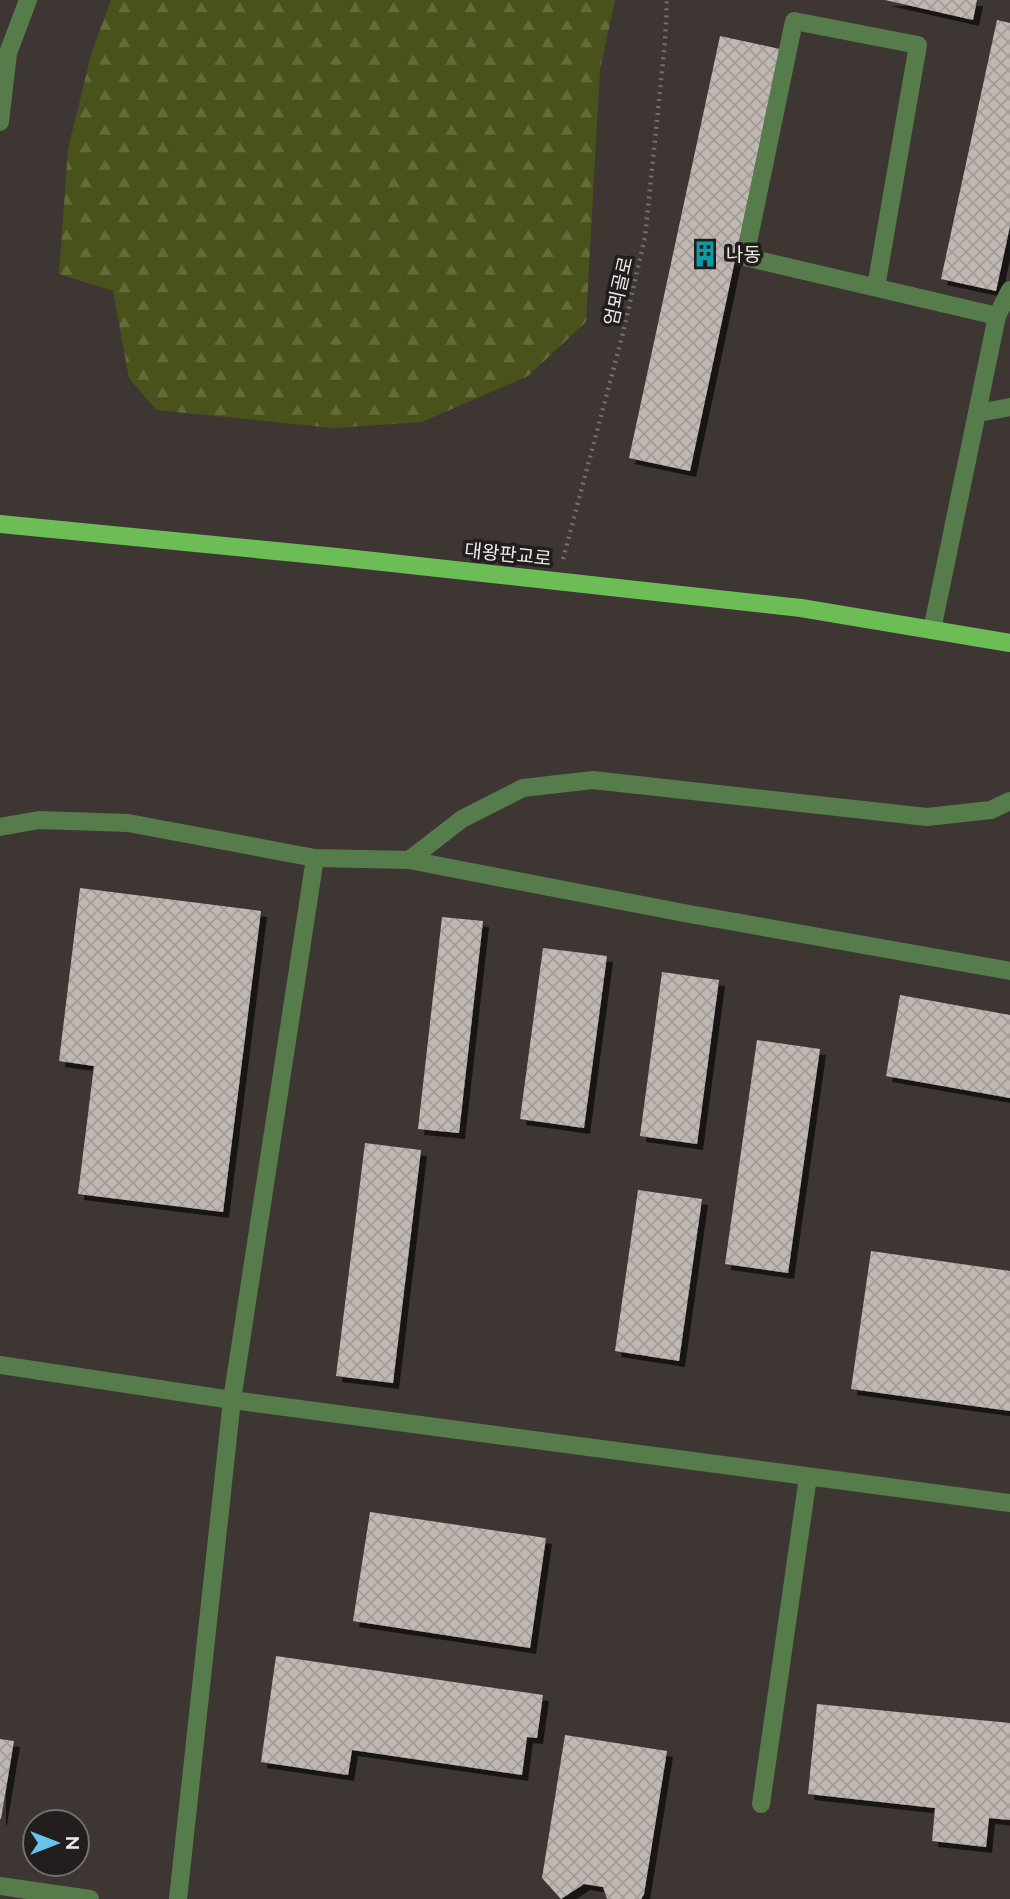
<svg xmlns="http://www.w3.org/2000/svg" width="1010" height="1899" font-family="Raleway,'Noto Sans KR',sans-serif">
	<defs>
		<pattern id="forest-firs" width="22" height="20" patternUnits="userSpaceOnUse" patternTransform="scale(1.75)"><rect width="22" height="20" fill="#49521a"/><path d="M5 1l3.5 6h-7zM16 11l3.5 6h-7z" fill="#646b3b"/></pattern>
		<pattern id="building-cross-hatch" width="8" height="8" patternUnits="userSpaceOnUse" patternTransform="scale(1.75)"><rect width="8" height="8" fill="#c1b8b4"/><path d="M0 0l8 8M0 8l8-8" fill="none" stroke="#a29c98"/></pattern>
		<filter id="shadow"><feDropShadow dx="6" dy="6" stdDeviation="0" flood-color="#0009"/></filter>
	</defs>
	<rect width="100%" height="100%" fill="#3d3633"/>
	<path fill="url(#forest-firs)" d="M111,0H615L600,70L586,322L528,376L422,422L334,428L156,410L129,378L113,291L59,274L68,149L92,51Z"/>
	<path fill="url(#building-cross-hatch)" filter="url(#shadow)" d="M885,0H977L973,20Z
		M997,20L1010,23V226L996,291L941,279Z
		M720,36L780,49L690,471L629,458Z
		M80,888L261,911L223,1212L78,1194L94,1066L59,1061Z
		M442,917L483,921L459,1133L418,1129Z
		M543,948L607,956L584,1128L520,1119Z
		M662,972L719,980L697,1144L640,1136Z
		M900,995L1010,1015V1098L886,1076Z
		M757,1040L820,1049L788,1273L725,1264Z
		M365,1143L421,1150L393,1383L336,1376Z
		M638,1190L702,1199L679,1361L615,1351Z
		M871,1251L1010,1271V1411L851,1389Z
		M370,1512L546,1538L530,1648L353,1621Z
		M276,1656L543,1695L537,1738L527,1737L522,1775L352,1750L348,1775L261,1762Z
		M817,1704L1010,1723V1820L989,1818L986,1847L932,1841L935,1808L808,1794Z
		M565,1735L667,1751L644,1894L641,1899H607L603,1887L584,1884L561,1899L542,1878Z
		M0,1739L14,1741L1,1819H0Z"/>
	<g fill="none" stroke-linecap="round" stroke-linejoin="round">
		<path stroke="#746e6c" stroke-width="4.5" stroke-dasharray="2 5" stroke-linecap="butt" d="M563,559L622,337L645,237L665,42L667,0"/>
		<path stroke="#567c4b" stroke-width="18" d="M0,122L8,53L28,0
			M876,287L918,45L794,21L745,257L997,316
			M978,413L1010,407
			M932,630L997,316L1010,290
			M0,827L39,820L128,823L315,858
			M409,860L462,819L523,788L593,780L927,817L991,810L1010,801
			M0,1365L232,1400L1010,1503
			M761,1804L808,1477
			M0,1886L90,1899
			M178,1899L232,1400L315,858L409,860L684,913L1010,971"/>
		<path stroke="#6dbd57" stroke-width="18" d="M0,524L337,557L801,608L1010,643"/>
	</g>
	<defs>
		<g id="building-bare" transform="scale(2.1)"><path d="M-4-6H4V6H1V3H-1V6H-4ZM-2.5-4.3h1.7v1.8h-1.7ZM.8-4.3h1.7v1.8H.8ZM-2.5-1h1.7V.8h-1.7ZM.8-1h1.7V.8H.8Z" fill="#0f9aa8" stroke="#211e1d" stroke-width="2.5" paint-order="stroke"/></g>
	</defs>
	<g fill-rule="evenodd">
		<use href="#building-bare" x="705" y="254"/>
	</g>
	<g text-anchor="middle" stroke-width="7" stroke-linejoin="round" paint-order="stroke">
		<g font-size="19" fill="#ede9e7" stroke="#211e1d" text-anchor="start">
			<text x="726" y="261">나동</text>
		</g>
		<g font-size="19" fill="#ede9e7" stroke="#211e1d">
			<text transform="translate(618 291) rotate(-77)" y="7">엄뫼골로</text>
			<text transform="translate(508 554) rotate(6)" y="7">대왕판교로</text>
		</g>
	</g>
	<g transform="translate(56 1843) rotate(90)"><circle r="33" fill="#211e1d" stroke="#736f6e" stroke-width="2"/>
	<path d="M0-5L12 26L0 18L-12 26Z" fill="#66c4ef"/>
	<text y="-10" font-size="19" font-weight="bold" text-anchor="middle" fill="#ede9e7">N</text>
	</g>
</svg>
